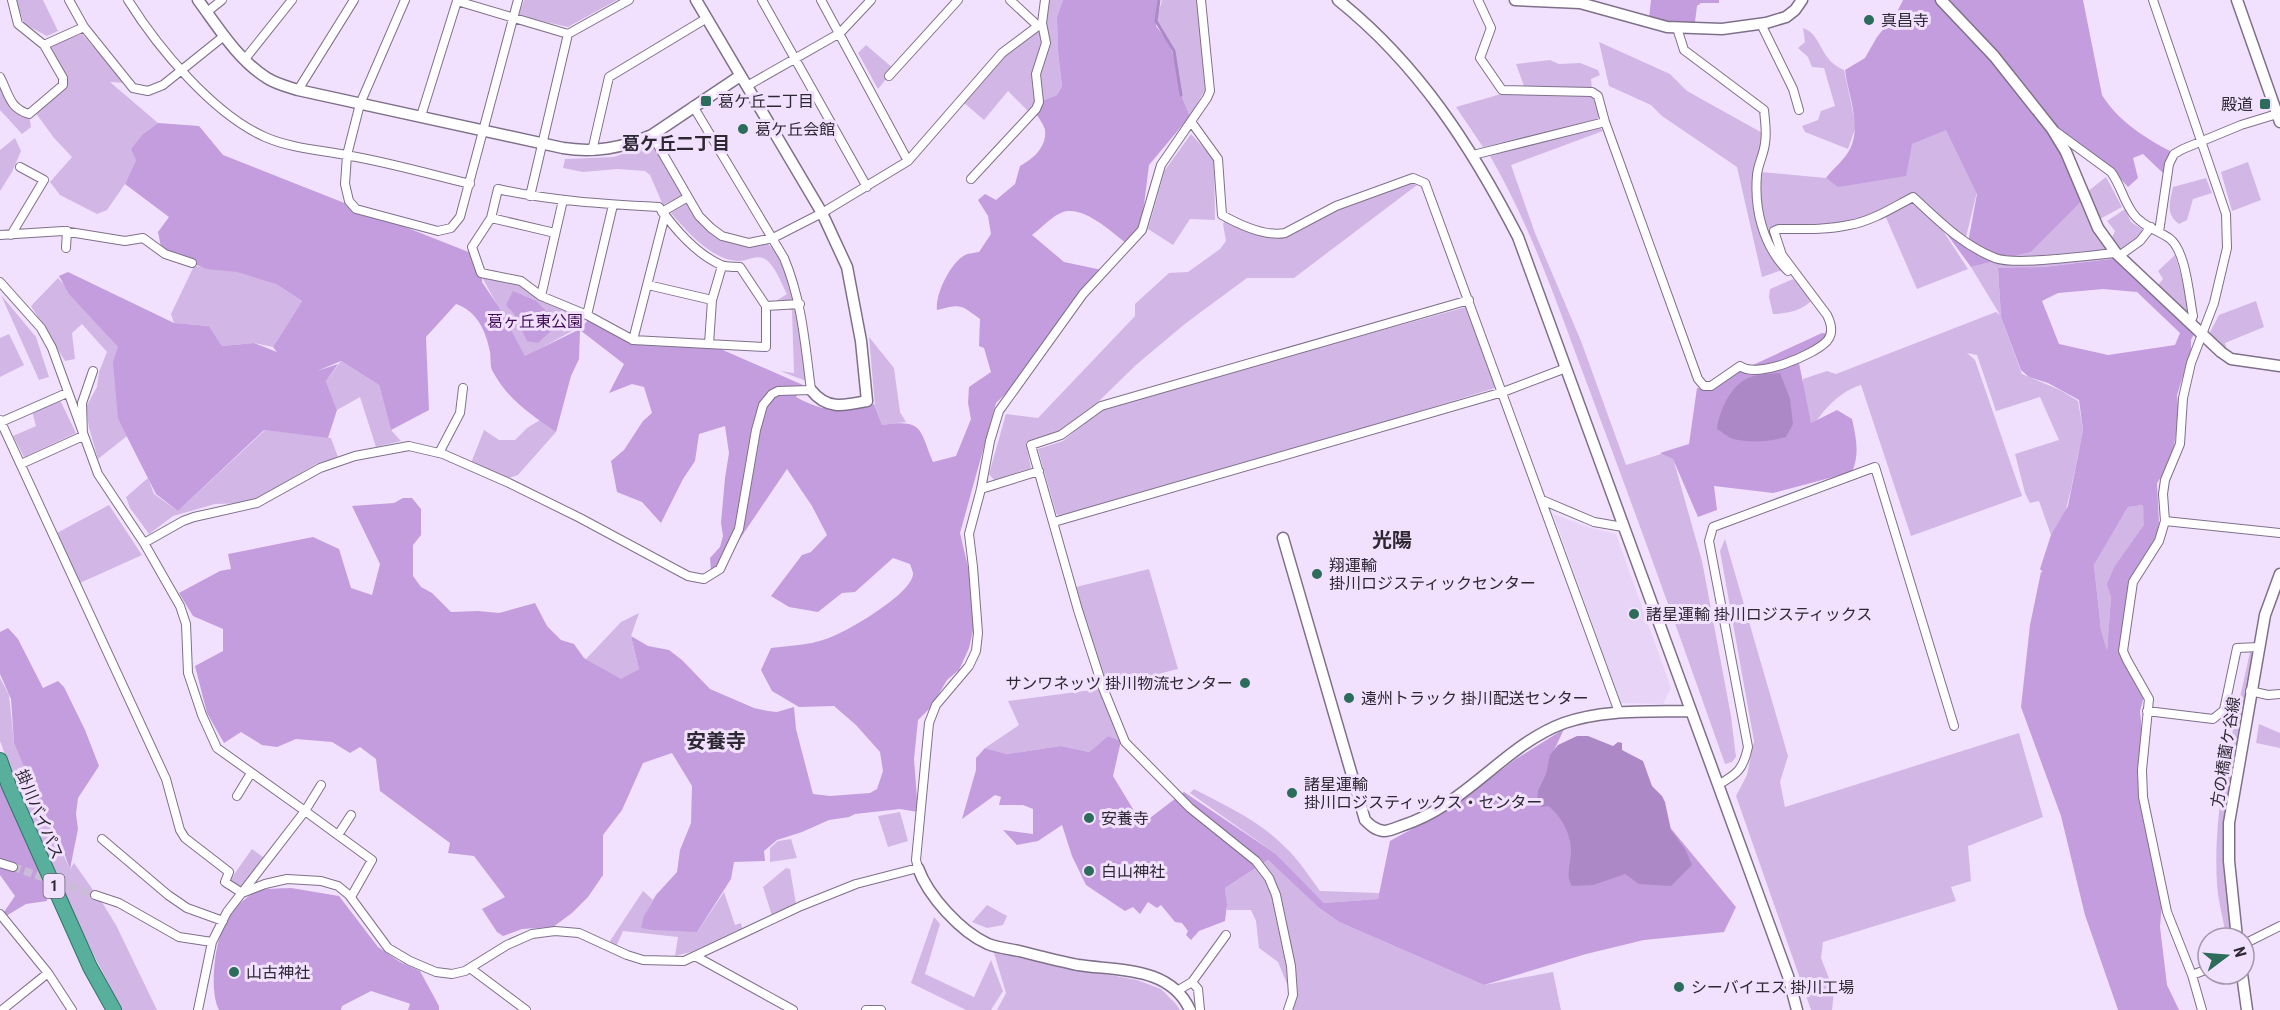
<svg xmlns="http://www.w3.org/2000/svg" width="2280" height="1010" font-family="'Roboto Condensed','Noto Sans JP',sans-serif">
	<rect width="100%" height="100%" fill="#f2e1fe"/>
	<path fill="#e8d4f6" d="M1553,514L1588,527L1616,534L1671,688L1663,704L1621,703Z"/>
	<path fill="#d2b7e6" d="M16,0H43L58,31L47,36L24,24Z
		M524,0H617L568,27L518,16Z
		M1045,0H1063L1057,17L1058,52L1062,86L1057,95L1039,102L1029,112L1008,91L984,120L964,103L1005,55L1038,26Z
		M1162,0H1198L1205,90L1190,116L1181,95L1171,47L1156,21Z
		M1803,28C1823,35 1818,59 1844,70L1856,126L1848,149L1805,132L1802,126L1818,120L1821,111L1835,106L1824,68L1812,67L1808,57L1798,48L1805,42Z
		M82,34L125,83L110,82L158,123L143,134L136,160L125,184L107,210L97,214L60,195L50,182L72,157L54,138L35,112L68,85L50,45Z
		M1599,42L1670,74L1687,91L1766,135L1761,172L1826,178L1839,187L1912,144L1946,127L1977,192L1966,237L1934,217L1968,269L1917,289L1884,213L1850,225L1768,231L1782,270L1762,277L1737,167L1662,116L1651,105L1609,86Z
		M866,45L894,69L878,89L858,53Z
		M1550,60L1559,64L1580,63L1598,70L1600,75L1591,79L1592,89L1524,86L1516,64Z
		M0,77L12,103L29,114L31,127L22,134L0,110Z
		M1501,94H1589L1596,102L1600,115L1597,120L1483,147L1456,107Z
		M1599,126L1603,131L1511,165L1535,233L1581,341L1626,465L1671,451L1702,561L1731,716L1736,757L1732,762L1725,764C1681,639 1636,514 1589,389C1559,310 1533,230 1490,156Z
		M1191,134L1214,159L1215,220L1190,219L1173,245L1148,229L1165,170Z
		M15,138L21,151L12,172L0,191V150Z
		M645,146L655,148L682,196L663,205L650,175L645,171L617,169L583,172L563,168L565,159L614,157Z
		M2248,162L2261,200L2232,211L2221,172Z
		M2106,177L2122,207L2100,219L2087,192Z
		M2206,178L2212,193L2193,199L2187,220L2179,224C2165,214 2170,202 2173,187Z
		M1407,182L1417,185L1294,278H1247L1186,323L1136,365L1098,402L1059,431L1026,443L1031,468L994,480L989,474L1006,414L1038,418L1135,316V304L1169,273L1188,272L1220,249L1226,241L1223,224L1226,220L1276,237L1336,208Z
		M2084,199L2117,258L2044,267L1998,269L2001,317L2022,374L2060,390L2078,401L2083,430L2071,489L2064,517L2051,535L2039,501L2030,503L2025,493L2015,454L2059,440L2040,397L1996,411L1977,355L1967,353L1975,360L2022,496L1911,536L1861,385C1841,391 1823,409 1813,427L1802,403L1803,379L1827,371L1836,374L1996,312L2000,315L1971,267L2031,252Z
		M687,203C712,239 723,247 768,244C783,256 788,281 794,298L787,303L776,301L787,294C782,285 775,265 765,259C755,254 747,262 738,261C711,260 687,231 671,213Z
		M2125,209L2131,222L2145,231L2125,250L2119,249L2111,240L2115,231L2107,221Z
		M2175,255L2193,316L2189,320L2156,287L2163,279L2158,271Z
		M194,266L251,273L276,284L302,301L273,347L254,343L222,346L209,326L174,323L171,314Z
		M482,277L521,281L551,300L590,316L572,331L525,357Z
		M58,278L118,347V419L127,436L98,459L89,428L86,407L97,387L99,372L107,352L82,324L72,333L75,359L65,361L31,306Z
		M1793,279L1801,286L1812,300C1803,310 1787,314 1773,314L1769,297L1770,289Z
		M1,295L36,337L49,377L39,380Z
		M2256,301L2264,327L2225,343L2227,350L2209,334L2219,315Z
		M1466,307L1495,388L1143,496L1060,517L1056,513L1038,449L1063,441L1105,407Z
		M792,310L795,311L799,323L806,381L780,371L794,373Z
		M9,334L24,365L0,377V338Z
		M869,337L894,368L900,412L906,422L882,425L875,406Z
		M341,361L379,385L391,430L401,441L376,447L360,397L337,410L326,381Z
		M60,400L76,433L24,457L13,436L36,426L32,411Z
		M540,420L556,432L518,475L509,478L471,463L484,430L499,440H515L527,428Z
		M265,430L331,438L338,457L316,464L250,503L215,504L173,516L149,534L130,508L126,497L148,478L154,494L178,511Z
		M109,505L142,555L80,583L57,533Z
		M2143,505L2145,525L2114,567L2108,583L2111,597L2107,653L2101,630L2094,565L2128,507Z
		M1725,539L1788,756L1780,782L1785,807L2019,733L2043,817L1968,846L1971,881L1951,887L1956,901L1823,942L1821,958L1834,991L1832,1010H1811L1736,796L1747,775L1754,741L1720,551Z
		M1149,569L1178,669L1103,688L1072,588Z
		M639,613L631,636L639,669L621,680L586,659L621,622Z
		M2250,652L2254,654L2228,802L2234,938H2226C2224,920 2218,902 2217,884C2212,806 2234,727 2250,652Z
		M0,678L9,695L14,743L39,803L70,869L74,863L103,904L116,925L157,1010H122L40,850L0,741Z
		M1099,689L1121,741L1108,736L1089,752L1061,746L1007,754L985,748L1019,725L1008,701Z
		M2259,724L2280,733V748L2256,743Z
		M1194,789C1226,806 1260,821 1285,847C1299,860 1309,876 1320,891L1379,893L1378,899L1324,903L1276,854L1190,793Z
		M900,812L908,841L888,847L878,816Z
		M791,839L797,858L770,862V848L778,841Z
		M252,849L263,857L241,888L230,880Z
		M1268,860L1318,907L1339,922L1484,985L1553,972L1561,1010H1291L1295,1003L1278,962L1259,948L1256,921L1251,910H1227L1225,888Z
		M786,868L790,869L796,904L772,916L763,887Z
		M643,891L653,900L646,913L697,932L724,892L735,925L741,923L742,928L691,952L675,956L678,937L623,931L616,947L610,941Z
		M987,905L1007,916L1003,925L987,928L972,922Z
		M934,917L940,924L925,974L974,997L991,960L1003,991L991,1010H966L911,983Z
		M994,953L1137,980L1161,989L1176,1004L1180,1010H997L1006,993Z"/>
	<path fill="#c39ddd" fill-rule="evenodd" d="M1063,0H1160L1156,26L1169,43L1176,64L1181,95L1190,116L1149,165L1143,212L1137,230L1126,243C1112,232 1087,209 1068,211C1055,212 1042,228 1032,235L1064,262L1102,270L1097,272L1026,374L996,403L960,533L972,584L974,626L969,648L959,670L947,680L931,707L918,720L914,759L918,812L900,809L855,814L849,817L829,820L802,832L777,840L764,851L765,861L734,862L731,879L697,932L653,930L641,928L644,916L656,895L677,872L680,850L691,823L692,786L672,753L643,763L622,810L603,835V875L588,897L572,913L553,927L522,929L503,936L497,932L482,909L505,897L474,856L448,853L450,843L380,791L376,759L360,747L350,753L332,742L296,739L277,747L262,745L241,732L224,743L207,713L195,666L223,651V629L193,616L179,593L220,571L231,569L228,554L313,537L339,549L351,588L372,595L380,564L352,506L394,503L403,498H412L421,509V535L413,545V576L421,587L432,593L451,612L478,611L499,613L535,603L547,626L561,640L574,644L584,658L621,679L639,669L631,636L648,646L669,650L682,660L710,689L754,708L768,711L777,712L794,707L796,729L813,794L830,796L870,793L877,789L883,771L880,752L856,725L834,706L799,707L772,691L761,670L771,648C789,646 809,645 826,639C845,633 914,593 913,573C913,572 910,564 910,564L893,558L855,592L842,593L818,612L789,607L771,596L802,555L811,552L827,535L812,506L787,469L731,552L711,571L710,558L720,547L723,536L721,523L725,478L729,453L725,426L699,434L695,461L683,479L661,523L642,502L617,492L611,461L624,450L643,421L652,413L644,387L632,384L609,393L624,364L580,330L579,359L571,376L556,432C529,413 508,400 492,370C490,365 491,358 490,352C486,331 477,311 456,304L426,337L429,410L391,430L379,385L341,361L317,371L338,364L326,381L337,410L328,438L264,430L178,511L156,494L118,419L113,362L118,347L69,294L59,276L68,272L174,323L209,326L222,346L254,343L277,352L273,347L302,301L276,284L237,272L207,269L162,252L158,232L169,217L125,184L136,160L131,149L143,134L158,123L199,126L223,155L471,253L482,277V282L500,309L499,308L525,356L580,329L589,319L635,343L709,344L803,385L796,397C827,414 840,411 874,404L882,425C923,419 919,428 933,462L956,456L971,419L968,403L969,387L991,372L984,348L979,346L980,319C960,304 961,304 937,310C935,295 950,263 965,255C969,253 975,253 979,252L991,234L988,216L978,200L985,194L996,200L1015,184L1020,166C1033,159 1047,147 1045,130C1044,125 1038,117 1035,112L1039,102L1057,95L1062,86L1058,52L1057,17Z
		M1651,0H1719V3H1701L1697,6L1695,22L1674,24L1649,18Z
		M1903,0H2083L2102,95C2117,120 2145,138 2170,151L2163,173L2143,154L2133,158L2138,178L2128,187L2107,164L2053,130L2084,199L2031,252L1971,267L1933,215L1967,248L1977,194L1946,130L1912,144L1906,176L1838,187L1826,178C1833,169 1845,159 1850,149C1862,125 1848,95 1845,70L1865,58L1877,37L1897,12Z
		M2119,258L2194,334L2191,340V350L2177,395L2179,416L2171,463L2157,483L2159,523L2158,539L2137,574L2123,651L2145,693L2140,711L2143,742L2142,777L2162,901L2160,927L2167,985L2179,1010H2118L2085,915L2061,816L2021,707L2030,625L2041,572H2043L2040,569L2051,535L2068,506L2083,430L2079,400L2048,383L2029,377L2021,370L2001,317L1998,268L2044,267ZM2103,289L2137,292L2180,333L2175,345L2108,355L2059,344L2042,301L2058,293ZM2143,505L2144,525L2114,567L2107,584L2111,597L2107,651L2101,630L2094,565L2128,507Z
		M513,291L536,301L556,321L554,328L538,343L527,341L514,314L506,305Z
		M1822,333L1831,334L1798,358L1811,423L1837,410L1852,419C1856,437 1860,454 1852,472L1773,493L1714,486L1717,510L1698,517L1673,459L1660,453L1689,444L1697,388L1710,390L1742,370Z
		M8,628L18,639L43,688L58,681L64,687L85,730L99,766L78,798L76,814L78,829L70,869L57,834L39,803L14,743L11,699L0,674V632Z
		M1564,729L1549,761L1654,808L1736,907L1724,932L1644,940L1586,954L1484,985L1339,922L1318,907L1268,860L1225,888L1227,905L1225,921L1199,931L1191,940L1186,935L1188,931L1182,923L1175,922L1161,905L1157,908L1148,902L1140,914L1133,907L1125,911L1086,885L1072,856L1062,825L1038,841L1017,845L1003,830L1033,834V809L1023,805H999L1001,797L995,795L962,819L976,770V758L985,748L1007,754L1061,746L1089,752L1108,736L1121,741L1113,776L1142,824L1184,792L1276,854L1324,903L1378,899L1390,841L1452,807L1516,759Z
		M0,767L45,886L47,901L26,904L6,916L4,912L15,896L0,875Z
		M291,888L339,896L378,947L400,962L420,971L439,1006V1010H408L410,1004L408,1003L371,991L342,1006L341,1010H219C210,993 214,955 220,936C224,920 240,900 254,893C264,887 280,889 291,888Z"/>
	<path fill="#ad88c6" d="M1780,373L1790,399L1793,424L1786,437C1769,442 1750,443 1733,439C1728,437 1722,432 1717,429C1719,412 1730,387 1746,379C1756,374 1769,374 1780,373Z
		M1577,736H1588L1613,746L1618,742L1622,743V750L1643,761L1652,786L1662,796L1665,802L1671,830L1685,849L1692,865L1671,886L1639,884L1625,874L1593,885L1572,886C1565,876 1571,863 1571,852C1572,836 1561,815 1548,806L1541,807L1537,802L1538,791L1546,774L1550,755L1558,745Z"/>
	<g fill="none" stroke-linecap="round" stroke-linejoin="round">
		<path stroke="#ad88c6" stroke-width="3" d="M1159,0L1156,21L1174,51L1181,95"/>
		<path stroke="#cbbcd5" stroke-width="8" stroke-dasharray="8 4" stroke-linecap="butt" d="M13,867L95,895"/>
		<g stroke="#7f708a" stroke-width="10">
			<path id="minor" d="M69,0L84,27L133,88L148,91L163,85L224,36
				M128,0C158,48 213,114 265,137C290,148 319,150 346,155C387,162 429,174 470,184
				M405,0L360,104L347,155L345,184L349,201L356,209L438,231L451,228L460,217L518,0
				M762,0L867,187
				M821,0L908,161
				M1010,0L1038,26
				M1478,0L1491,28L1480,58L1502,90L1592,92L1598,96L1605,122L1698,379L1704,386H1711L1740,366C1757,379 1814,355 1827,341C1834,333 1831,323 1827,315L1782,255L1774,231L1779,229C1802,229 1826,230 1849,225C1872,221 1892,208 1913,197C1938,220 1962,245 1995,258C2016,266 2090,255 2116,253
				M2153,0L2226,214L2227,248L2214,303L2191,363L2183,398L2180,444L2165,480L2163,494L2165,521L2159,541L2133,582L2123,651L2127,660L2149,699L2142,770L2143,797L2167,912L2192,975L2202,1010
				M207,12L222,0
				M1761,24L1793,89L1799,110
				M1677,28L1684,50L1764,110C1765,121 1767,133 1765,143C1764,154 1758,164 1757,175C1754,209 1763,246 1788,271
				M44,45L84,27
				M245,59L292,0
				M889,76L958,0
				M0,77C9,94 9,108 29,114L63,85V78L44,45L18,24L12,0
				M747,86L840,33L871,0
				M298,90L354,0
				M421,116L457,1L568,34L629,0
				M1192,123L1218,159L1222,215C1240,225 1265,237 1285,233L1336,206L1413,178L1425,183L1619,712
				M2055,131L2111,172C2120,184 2123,199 2132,212C2140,225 2157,230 2169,238C2186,250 2189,296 2193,316L2190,323
				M652,135L699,216L711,228L722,236L749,243L773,238L822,213L908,161L1002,53L1042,23L1045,0
				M592,151L609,77L707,18
				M1473,155L1605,122
				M971,179L1036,109L1039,102L1036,74L1046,43L1042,23
				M498,189C551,201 605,204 659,207C675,229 695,253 721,265C726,267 734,267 740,267L766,306V347L633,340L587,315L541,296L521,281L481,273L472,247L491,218Z
				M530,196L568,34
				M662,212L688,197
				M491,218L555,233
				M2159,232L2169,164L2174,154L2183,149L2241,125L2280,113
				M0,235L63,231L125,241L143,238L165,254L192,263
				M11,235L44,180L20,167
				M66,248L67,231
				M2119,256L2140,241L2151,227
				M0,282L41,328L52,348L98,474L144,543L180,606L186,624L188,673L202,715L217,748L305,811L227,912L212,942L198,1010
				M648,285L712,300
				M541,296L563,200
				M766,306L800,304
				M587,315L613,205
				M633,340L665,215
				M709,344L712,300L722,266
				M0,420L166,779L180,830L185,838L229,872L225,882L242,893L265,884L287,879L321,881L338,886L349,895L388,948L410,961L436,972L452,974L465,971L507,945L532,934L555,931L579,933L627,955L643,960L684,961L801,906L856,884L918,868L916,860L929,723L936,705L969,666L976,651L978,633L973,567L969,534L981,489L990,441L999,411L1083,294L1142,230L1161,165L1207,98L1210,91L1201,0
				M1,422L67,393
				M439,453L460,413L463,388
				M21,464L83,436L82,403L93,371
				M981,489L1039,471
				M1542,500L1594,522L1623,527
				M2165,521L2280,533
				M1054,522L1503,392L1566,368
				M144,543L183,521L194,517L257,503L320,468L355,456L409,446L443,454L509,483L580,518L688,576L704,579L720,569L739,529L756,430L763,405L772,394L778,391L811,390C805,344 802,301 784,258L693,106
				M2250,691L2268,695L2280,694
				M2147,711L2213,719L2224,710L2237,648L2259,647
				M321,785L305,811L372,860L351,897
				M1718,785C1737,774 1743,770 1748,747L1709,541L1713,527L1875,467L1954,726
				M237,796L251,773
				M338,835L351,815
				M102,839L168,895L187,908L223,921
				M0,863L13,867
				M95,895L119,903L179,937L212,942
				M0,914L48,973L72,1010
				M2244,944L2280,926
				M695,956L793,1010
				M470,968L526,1010
				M2192,975L2208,969
				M1192,982L1226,935
				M1177,991L1192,982L1198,989L1200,1010
				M2,1010L48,973
				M866,1010H881
				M1288,1010L1293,995L1291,966L1276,895L1269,878L1256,861L1190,808L1125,742L1103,688L1078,610L1031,445L1061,435L1101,406L1469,300"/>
		</g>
		<g stroke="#7f708a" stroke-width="13">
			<path id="tertiary" d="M198,0C218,27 238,60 267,78C276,84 289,87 298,90L563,148C595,153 622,148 652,135L740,76
				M696,0L822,213L847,267L861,341L867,401C843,406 827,410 811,390
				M1338,0C1418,64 1471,146 1518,237L1788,976L1797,1010
				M1515,0L1580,3L1667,27L1722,29L1766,23L1786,17L1795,10L1802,0
				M1941,0L1994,56L2052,129L2066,152L2098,228L2116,253L2221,352L2231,359L2280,366
				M1283,538L1365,820C1370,825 1375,830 1384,831C1389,831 1396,828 1401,826C1466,806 1504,745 1564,723C1604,709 1649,712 1691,711
				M918,868C928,896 961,932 988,944C998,948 1010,949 1019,951C1039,956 1058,961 1078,965C1118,971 1170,966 1190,1010"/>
		</g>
		<g stroke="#7f708a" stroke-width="13">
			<path id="secondary" d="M2237,0L2280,122
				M2237,938L2229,861V823L2265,615L2280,574
				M2242,974L2247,1010"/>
		</g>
		<g stroke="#2f7467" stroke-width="16">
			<path id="trunk" d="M0,760L9,786L90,967L114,1010"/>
		</g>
		<use href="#minor" stroke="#fff" stroke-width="8"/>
		<use href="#tertiary" stroke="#fff" stroke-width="10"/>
		<use href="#secondary" stroke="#fff" stroke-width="10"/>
		<use href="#trunk" stroke="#58b09c" stroke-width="14"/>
	</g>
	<g fill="#2b6c5b" stroke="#f2e1fe" stroke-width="2">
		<circle cx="1869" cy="20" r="6"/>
		<rect x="700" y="95" width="12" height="12" rx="3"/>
		<rect x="2259" y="98" width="12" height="12" rx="3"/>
		<circle cx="743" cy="129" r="6"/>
		<circle cx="1317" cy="574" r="6"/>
		<circle cx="1634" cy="614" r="6"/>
		<circle cx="1245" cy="683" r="6"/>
		<circle cx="1349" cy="698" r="6"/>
		<circle cx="1292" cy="793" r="6"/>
		<circle cx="1089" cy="818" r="6"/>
		<circle cx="1089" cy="871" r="6"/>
		<circle cx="234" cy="972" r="6"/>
		<circle cx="1679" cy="987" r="6"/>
	</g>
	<g text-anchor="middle" stroke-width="6" stroke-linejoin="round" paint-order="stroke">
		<rect fill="#f2e1fe" stroke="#696070" stroke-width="1.5" x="43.5" y="874" width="21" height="24" rx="4.5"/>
		<g font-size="15" font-weight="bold" fill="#2e2833">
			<text x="54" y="891">1</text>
		</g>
		<g font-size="16" fill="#2e2833" stroke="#f2e1fe" text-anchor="start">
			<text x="1881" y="26">真昌寺</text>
			<text x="718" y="107">葛ケ丘二丁目</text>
			<text x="2253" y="110" text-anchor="end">殿道</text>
			<text x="755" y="135">葛ケ丘会館</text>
			<text x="1329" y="571">翔運輸<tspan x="1329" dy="18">掛川ロジスティックセンター</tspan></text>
			<text x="1646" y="620">諸星運輸 掛川ロジスティックス</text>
			<text x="1233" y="689" text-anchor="end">サンワネッツ 掛川物流センター</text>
			<text x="1361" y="704">遠州トラック 掛川配送センター</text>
			<text x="1304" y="790">諸星運輸<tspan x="1304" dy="18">掛川ロジスティックス・センター</tspan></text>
			<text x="1101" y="824">安養寺</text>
			<text x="1101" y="877">白山神社</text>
			<text x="246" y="978">山古神社</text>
			<text x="1691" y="993">シーバイエス 掛川工場</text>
		</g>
		<g font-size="16" fill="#3e0b57" stroke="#f2e1fe">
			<text x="535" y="327">葛ヶ丘東公園</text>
		</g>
		<g font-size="16" fill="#2e2833" stroke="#f2e1fe">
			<text transform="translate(2225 752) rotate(-81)" y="6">方の橋薗ケ谷線</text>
			<text transform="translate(40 814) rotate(67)" y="6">掛川バイパス</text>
		</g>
		<g font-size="18" font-weight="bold" fill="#2e2833" stroke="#f2e1fe">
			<text x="676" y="150">葛ケ丘二丁目</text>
		</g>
		<g font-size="20" font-weight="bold" fill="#2e2833" stroke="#f2e1fe">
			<text x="1392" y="547">光陽</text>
			<text x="716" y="748">安養寺</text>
		</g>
	</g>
	<g transform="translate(2226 956) rotate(74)"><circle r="28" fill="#f2e1fe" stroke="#a497ad" stroke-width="1.5"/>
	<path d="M0-4.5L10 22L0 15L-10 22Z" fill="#2b6c5b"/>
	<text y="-9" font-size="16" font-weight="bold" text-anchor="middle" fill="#2e2833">N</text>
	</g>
</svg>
